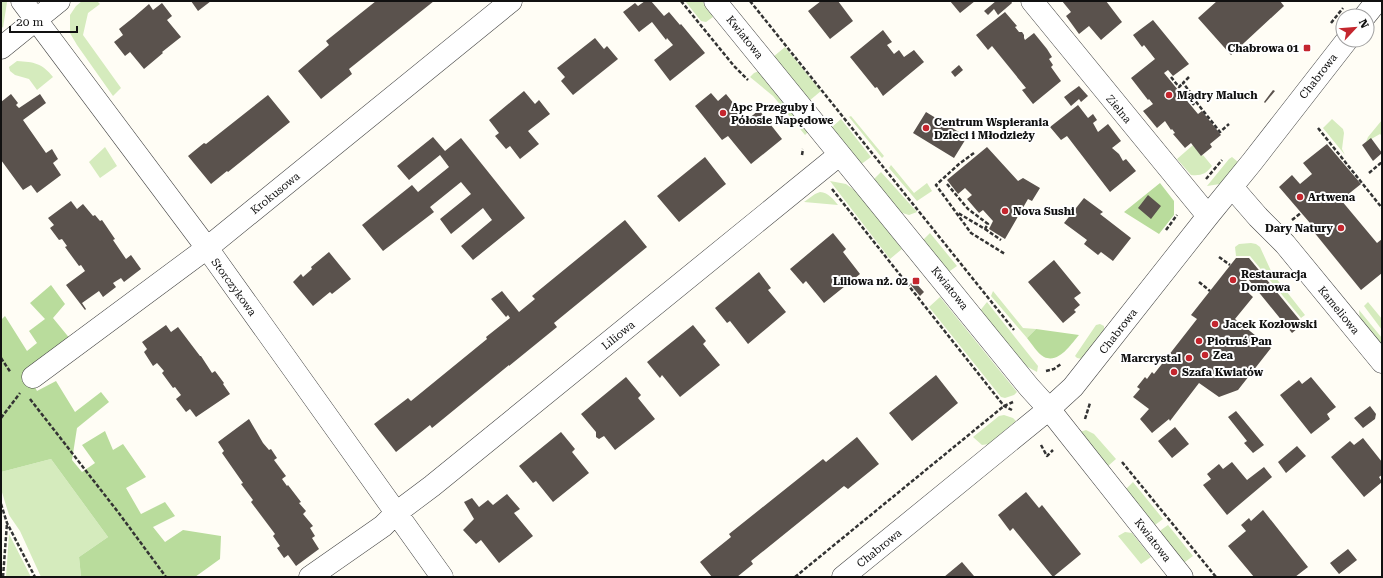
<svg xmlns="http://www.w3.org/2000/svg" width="1383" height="578" font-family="'Roboto Serif',serif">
	<rect width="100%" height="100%" fill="#fffdf5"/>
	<path fill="#d5ebbd" d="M1,1H6L7,2L3,28L1,25Z
		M82,1H97L100,4L88,13L83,35L121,88L113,96L77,45L70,33V15L76,6Z
		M685,1H702L711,12L713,17L706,22L701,21Z
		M785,47L821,91L809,101L773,57Z
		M17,61C34,62 42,63 53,77L37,90L29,79L15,75L10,71L9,67Z
		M759,71L808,132L805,135L773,96L750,77L754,73Z
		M851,116L884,156L882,158L849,117Z
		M841,119L871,157L860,165L831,128Z
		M1332,119L1343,129L1344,133L1342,149L1345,155L1323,128Z
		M1382,120V136L1380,134L1366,142L1368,137Z
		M1193,145L1201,156L1203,155L1212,166C1206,174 1201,176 1191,175L1177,159Z
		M105,147L117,166L100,178L89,162Z
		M1232,157L1238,162L1220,184L1207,186L1229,159Z
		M891,165L914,193L927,183L932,191L917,201L889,168Z
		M881,172L917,212L909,215L899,212L873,180Z
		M830,181L846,184L857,192L902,249L890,259Z
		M820,192C829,193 833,199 838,205L804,202L815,194Z
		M930,233L957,266L947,273L922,241Z
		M1251,243L1256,244L1260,247L1272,273L1305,315L1301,318L1250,256H1236L1235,247L1239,244Z
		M993,291L1023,328L1036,329L1027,338L991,296Z
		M940,297L1017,392L1014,395L1005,398L1001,397L929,307Z
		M987,302L1038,366L1037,372L1024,365L979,312Z
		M1368,302L1382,319V330L1364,306Z
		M1359,310L1382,338V346L1360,320Z
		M1100,324L1104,326V332L1082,359L1077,358L1075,356L1096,325Z
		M1004,415L1013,418L1016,421L989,444L982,445L973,437L999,416Z
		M1086,430L1094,434L1116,459L1108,466H1107L1080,432Z
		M51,459L108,537L79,557L81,577H41L20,531L9,515L1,489V472Z
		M1133,482L1163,519L1155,525L1126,489Z
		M1168,525L1193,556L1185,562H1184L1159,533L1161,530Z
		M1125,532L1132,533L1151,557L1141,564L1118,536Z
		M9,534L31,577H6Z"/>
	<path fill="#b9dc9c" d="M1160,183L1174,201V215L1159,234L1124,212Z
		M51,285L65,304L53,318L71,340L26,370L37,391L56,381L75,412L101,392L109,402L77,428L72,460L82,472L95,463L82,445L105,431L113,450L123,444L146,477L126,488L141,514L165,502L175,516L153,527L165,542L183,530L221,536L220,559L195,577H81L79,557L108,537L51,459L1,472V320L5,316L27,351L37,343L29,331L45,319L30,303Z
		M1036,329L1079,335C1071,344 1059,364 1044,357C1037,353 1032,344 1027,338Z"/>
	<path fill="#5a524d" d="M191,1H211L198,11Z
		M376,1H434L349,69L352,74L321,99L298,71L329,45L326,41Z
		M645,1H651L664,16L669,12L680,25L681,24L705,53L670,81L654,60L673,45L667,38L666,40L652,22L639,32L623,12L635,3L638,6Z
		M821,1H838L853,21L830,39L808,11Z
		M950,1H975L960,13Z
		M996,1H1011L1012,3L998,15L994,9L988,15L984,11Z
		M1062,1H1106L1122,22L1101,40L1089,26L1079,34L1066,16L1071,12Z
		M1217,1H1280L1284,6L1231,55L1198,18Z
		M162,3L172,16L167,20L181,37L162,52L163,53L144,69L130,52L125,56L114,42L123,35L119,29L134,17L149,4L153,10Z
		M1005,12L1017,26L1015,27L1019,32H1022L1024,35V38L1025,40L1034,33L1047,49L1052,57L1049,59L1053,65L1051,67L1061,81L1033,104L1022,90L1026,88L992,46L988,50L976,35Z
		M1153,20L1189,64L1173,76L1168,70L1164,73L1198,114L1202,111L1221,135L1210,144L1212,147L1201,156L1191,143L1185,148L1173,134L1175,133L1172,129L1171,130L1165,121L1157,128L1143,111L1153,104L1149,99L1148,100L1131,78L1155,59L1144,45L1142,47L1133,35Z
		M883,30L892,42L887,45L894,54L899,50L904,57L914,50L924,62L883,96L877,87L875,88L850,57Z
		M595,38L604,49L607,46L618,59L573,95L561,81L565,77L557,68Z
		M959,65L963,70L955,77L951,72Z
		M1079,86L1088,96L1081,102L1079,99L1071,106L1064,97Z
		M1273,90L1275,91L1265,103L1264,102Z
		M524,91L535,104L539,100L550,114L528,131L539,144L520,159L510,146L506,149L495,136L499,133L489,120Z
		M711,93L718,101L726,94L747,120L759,110L782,139L751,164L728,136L722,140L695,106Z
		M11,94L18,103L16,105L19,108L40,94L46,103L23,120L46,153L52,149L58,159L53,163L61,175L37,193L31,185L23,190L1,160V102Z
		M268,95L290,122L228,172L227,171L211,184L188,156L204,143L206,144Z
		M1078,105L1088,118L1093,114L1097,120L1093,123L1098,132L1108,124L1121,141L1112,148L1119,154L1123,161L1126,159L1136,171L1110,192L1067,136L1061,140L1050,127Z
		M926,112L967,137L954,158L913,133Z
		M433,137L445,151L461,138L525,218L473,260L461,246L492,220L483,208L451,234L440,219L471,194L461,182L430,207L434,212L383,251L362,225L412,185L418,192L449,167L440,155L409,180L397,166Z
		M1371,138L1382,153L1373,161L1362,145Z
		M1327,144L1361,184L1341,200L1377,243L1382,239V273L1361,290L1309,226L1311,224L1310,223L1279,187L1292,175L1300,184L1312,174L1303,163Z
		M987,147L1018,181L1023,178L1040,188L1032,201L1028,199L1005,239L989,229L993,221L983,210L979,213L967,199L972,195L965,188L958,194L947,180Z
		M705,157L726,184L679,222L657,196Z
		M1148,195L1161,206L1151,219L1138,208Z
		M1084,198L1103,212L1100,214L1131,238L1113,261L1101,252L1098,255L1084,244L1087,240L1064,223Z
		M71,201L77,209L83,204L93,216L95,215L100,221L102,220L115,239L113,240L126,259L131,255L141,269L124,282L121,278L113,283L116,287L103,297L99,291L82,303L86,309L85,310L66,285L85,271L81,265L79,266L65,247L67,246L62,239L59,240L50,228L54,225L48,218Z
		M625,220L647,247L554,323L557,327L509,366V365L432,428L430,425L396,452L374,424L408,398L411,401L487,339L486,337L510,318L508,315L506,317L491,299L502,291L519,312L535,299L532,296Z
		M833,233L846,249L843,252L860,274L824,303L806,281L803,284L790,269Z
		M329,252L351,279L332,294L330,292L313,306L293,282L301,274L303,277L312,269L311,267Z
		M1236,258H1249L1303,324L1292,333L1248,279L1241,286L1253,297L1235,319L1271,348L1238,390L1219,397L1199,383L1170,421L1169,419L1152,433L1140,419L1149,409L1133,397L1140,389L1137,387L1145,377L1147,379L1152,372L1154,374L1197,319L1191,315Z
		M1054,260L1081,293L1074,298L1080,305L1074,310L1076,312L1063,323L1028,282Z
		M759,272L771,288L768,290L786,312L748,344L730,321L727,323L715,308Z
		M914,281L924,292L920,296L910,284Z
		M166,325L171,332L178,327L200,356H201L212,373L215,371L224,383L223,384L230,394L196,417L190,409L186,412L176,399L181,395L175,387L173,388L162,373L164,371L157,363L153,366L144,352L147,349L142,342Z
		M693,325L706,341L703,344L720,365L680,397L662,375L660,378L647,362Z
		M936,375L958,403L912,441L889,413Z
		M626,377L641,395L638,398L655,419L615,450L604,436L599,439L596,437V432L581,414Z
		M1311,377L1336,407L1327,414L1330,419L1311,434L1280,395L1299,380L1302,384Z
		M1370,406L1376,414L1375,419L1363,428L1354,418Z
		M1236,411L1264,445L1253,453L1244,443L1247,441L1228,417Z
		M249,419L263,443L269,450L271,449L277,458L274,460L286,476L282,479L287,486L288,485L301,502L299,503L306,511L303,514L313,526L310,528L315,536L312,538L319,549L296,566L288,555L284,558L277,548L280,546L273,536L275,534L251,502L253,500L241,484L243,483L222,453L224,451L218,442Z
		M1175,427L1189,444L1172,458L1158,441Z
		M561,432L575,449L572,452L589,473L553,502L536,481L533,483L519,466Z
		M857,437L879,464L848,489L844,486L751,561L753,564L737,577H712L700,562L731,537L729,534L823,459L826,462Z
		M1363,438L1382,462V475L1379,477L1382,482L1364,497L1331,457L1350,441L1354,445Z
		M1297,446L1306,456L1286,473L1278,462Z
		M1232,462L1247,480L1264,467L1272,477L1227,515L1203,485L1211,479L1207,474L1219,464L1223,469Z
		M1026,492L1039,508L1042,505L1081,554L1053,577L1013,528L1010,531L998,515Z
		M507,494L520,509L514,513L533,536L499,563L481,540L476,544L463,530L474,519L464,502L472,498L479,507L488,500L493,505Z
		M1263,510L1308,567L1295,577H1254L1228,546L1246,531L1241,525L1249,518L1251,521Z
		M1348,549L1357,560L1339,574L1330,563Z
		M962,562L974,576L973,577H944Z"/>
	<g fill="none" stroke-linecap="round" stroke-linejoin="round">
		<g stroke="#444" stroke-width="23">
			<path id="minor" d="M22,1L207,248L442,577
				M715,1L1029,387L1049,409L1182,577
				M1032,1L1208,216
				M1365,16L1377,1
				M1,48L59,1
				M1232,187L1258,217L1285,244L1382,362
				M33,377L207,248L511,1
				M310,577L383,526L396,513L432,486L839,155
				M843,577L1049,409L1073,387L1208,216L1252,162L1347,40"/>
		</g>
		<path stroke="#333" stroke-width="2.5" stroke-dasharray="4 2" stroke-linecap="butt" d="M681,1L734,66L748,80
			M750,1L1014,330
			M1331,23L1343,8
			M1171,77L1179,87L1183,83
			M1189,77L1183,83L1194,97L1201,91
			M1194,97L1193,98L1220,132L1229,124
			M1193,98L1190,100L1195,106
			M1318,128L1382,208
			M974,153L959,164L936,185L971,233L1005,254
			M802,155L803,149
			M1369,173L1382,162
			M1206,179L1222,160
			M947,184L968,209L988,224L985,229L958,213
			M832,189L1004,406L1012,410
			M1292,220L1301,213
			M985,229L1001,240
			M1166,230L1177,215
			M1219,257L1230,265
			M1199,282L1210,291
			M1,358L11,373
			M1046,371L1054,369L1061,364
			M30,399L118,512L166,577
			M1,418L20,393
			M1085,419L1090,403
			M1041,445L1047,456L1053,450
			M1122,462L1216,577
			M1,504L7,523L35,577
			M3,577L7,523
			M795,577L1004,406L1013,402"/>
		<use href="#minor" stroke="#fff" stroke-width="22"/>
	</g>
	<g fill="#c4262e" stroke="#fff" stroke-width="1.5">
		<rect x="1303" y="44" width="8" height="8" rx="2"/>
		<circle cx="1169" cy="95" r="4"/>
		<circle cx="723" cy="113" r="4"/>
		<circle cx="926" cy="128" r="4"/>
		<circle cx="1300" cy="197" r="4"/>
		<circle cx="1005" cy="211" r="4"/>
		<circle cx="1341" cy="228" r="4"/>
		<circle cx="1233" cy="280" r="4"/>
		<rect x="912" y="277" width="8" height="8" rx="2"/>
		<circle cx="1215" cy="324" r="4"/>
		<circle cx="1199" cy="341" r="4"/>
		<circle cx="1205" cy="355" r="4"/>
		<circle cx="1189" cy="358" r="4"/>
		<circle cx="1174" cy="372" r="4"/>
	</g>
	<g text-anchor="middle" stroke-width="4" stroke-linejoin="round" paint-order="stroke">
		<g font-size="11" fill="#111" stroke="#fff">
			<text transform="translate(745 37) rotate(51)" y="4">Kwiatowa</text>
			<text transform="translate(1318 76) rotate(-52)" y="4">Chabrowa</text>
			<text transform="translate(1119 109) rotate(51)" y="4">Zielna</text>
			<text transform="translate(275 193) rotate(-39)" y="4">Krokusowa</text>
			<text transform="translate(234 287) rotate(54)" y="4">Storczykowa</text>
			<text transform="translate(950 288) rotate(51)" y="4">Kwiatowa</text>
			<text transform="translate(1339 310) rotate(51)" y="4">Kameliowa</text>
			<text transform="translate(1118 331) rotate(-52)" y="4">Chabrowa</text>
			<text transform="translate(618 335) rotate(-39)" y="4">Liliowa</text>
			<text transform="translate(1153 540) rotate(52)" y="4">Kwiatowa</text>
			<text transform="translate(879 548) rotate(-39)" y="4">Chabrowa</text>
		</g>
		<g font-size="11" font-weight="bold" fill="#111" stroke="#fff" text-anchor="start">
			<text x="1299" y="52" text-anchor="end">Chabrowa 01</text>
			<text x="1177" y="99">Mądry Maluch</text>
			<text x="731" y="111">Apc Przeguby i<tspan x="731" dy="13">Półosie Napędowe</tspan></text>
			<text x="934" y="126">Centrum Wspierania<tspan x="934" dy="13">Dzieci i Młodzieży</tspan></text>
			<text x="1308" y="201">Artwena</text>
			<text x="1013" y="215">Nova Sushi</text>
			<text x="1333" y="232" text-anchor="end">Dary Natury</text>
			<text x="1241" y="278">Restauracja<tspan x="1241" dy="13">Domowa</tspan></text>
			<text x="908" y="285" text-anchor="end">Liliowa nż. 02</text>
			<text x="1223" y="328">Jacek Kozłowski</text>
			<text x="1207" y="345">Piotruś Pan</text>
			<text x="1213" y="359">Zea</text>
			<text x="1181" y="362" text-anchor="end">Marcrystal</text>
			<text x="1182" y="376">Szafa Kwiatów</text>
		</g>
	</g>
	<rect width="1383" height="578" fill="none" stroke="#111111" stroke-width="4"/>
	<g transform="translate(1355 28) rotate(64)"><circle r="19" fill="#ffffff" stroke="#a0a0a0"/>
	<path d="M0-3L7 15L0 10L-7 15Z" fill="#c4262e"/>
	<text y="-6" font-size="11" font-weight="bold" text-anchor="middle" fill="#111111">N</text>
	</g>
	<path d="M10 26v6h67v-6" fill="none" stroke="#111111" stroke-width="2"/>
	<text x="16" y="26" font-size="12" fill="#111111" stroke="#ffffff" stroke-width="3" paint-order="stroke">20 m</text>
</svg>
